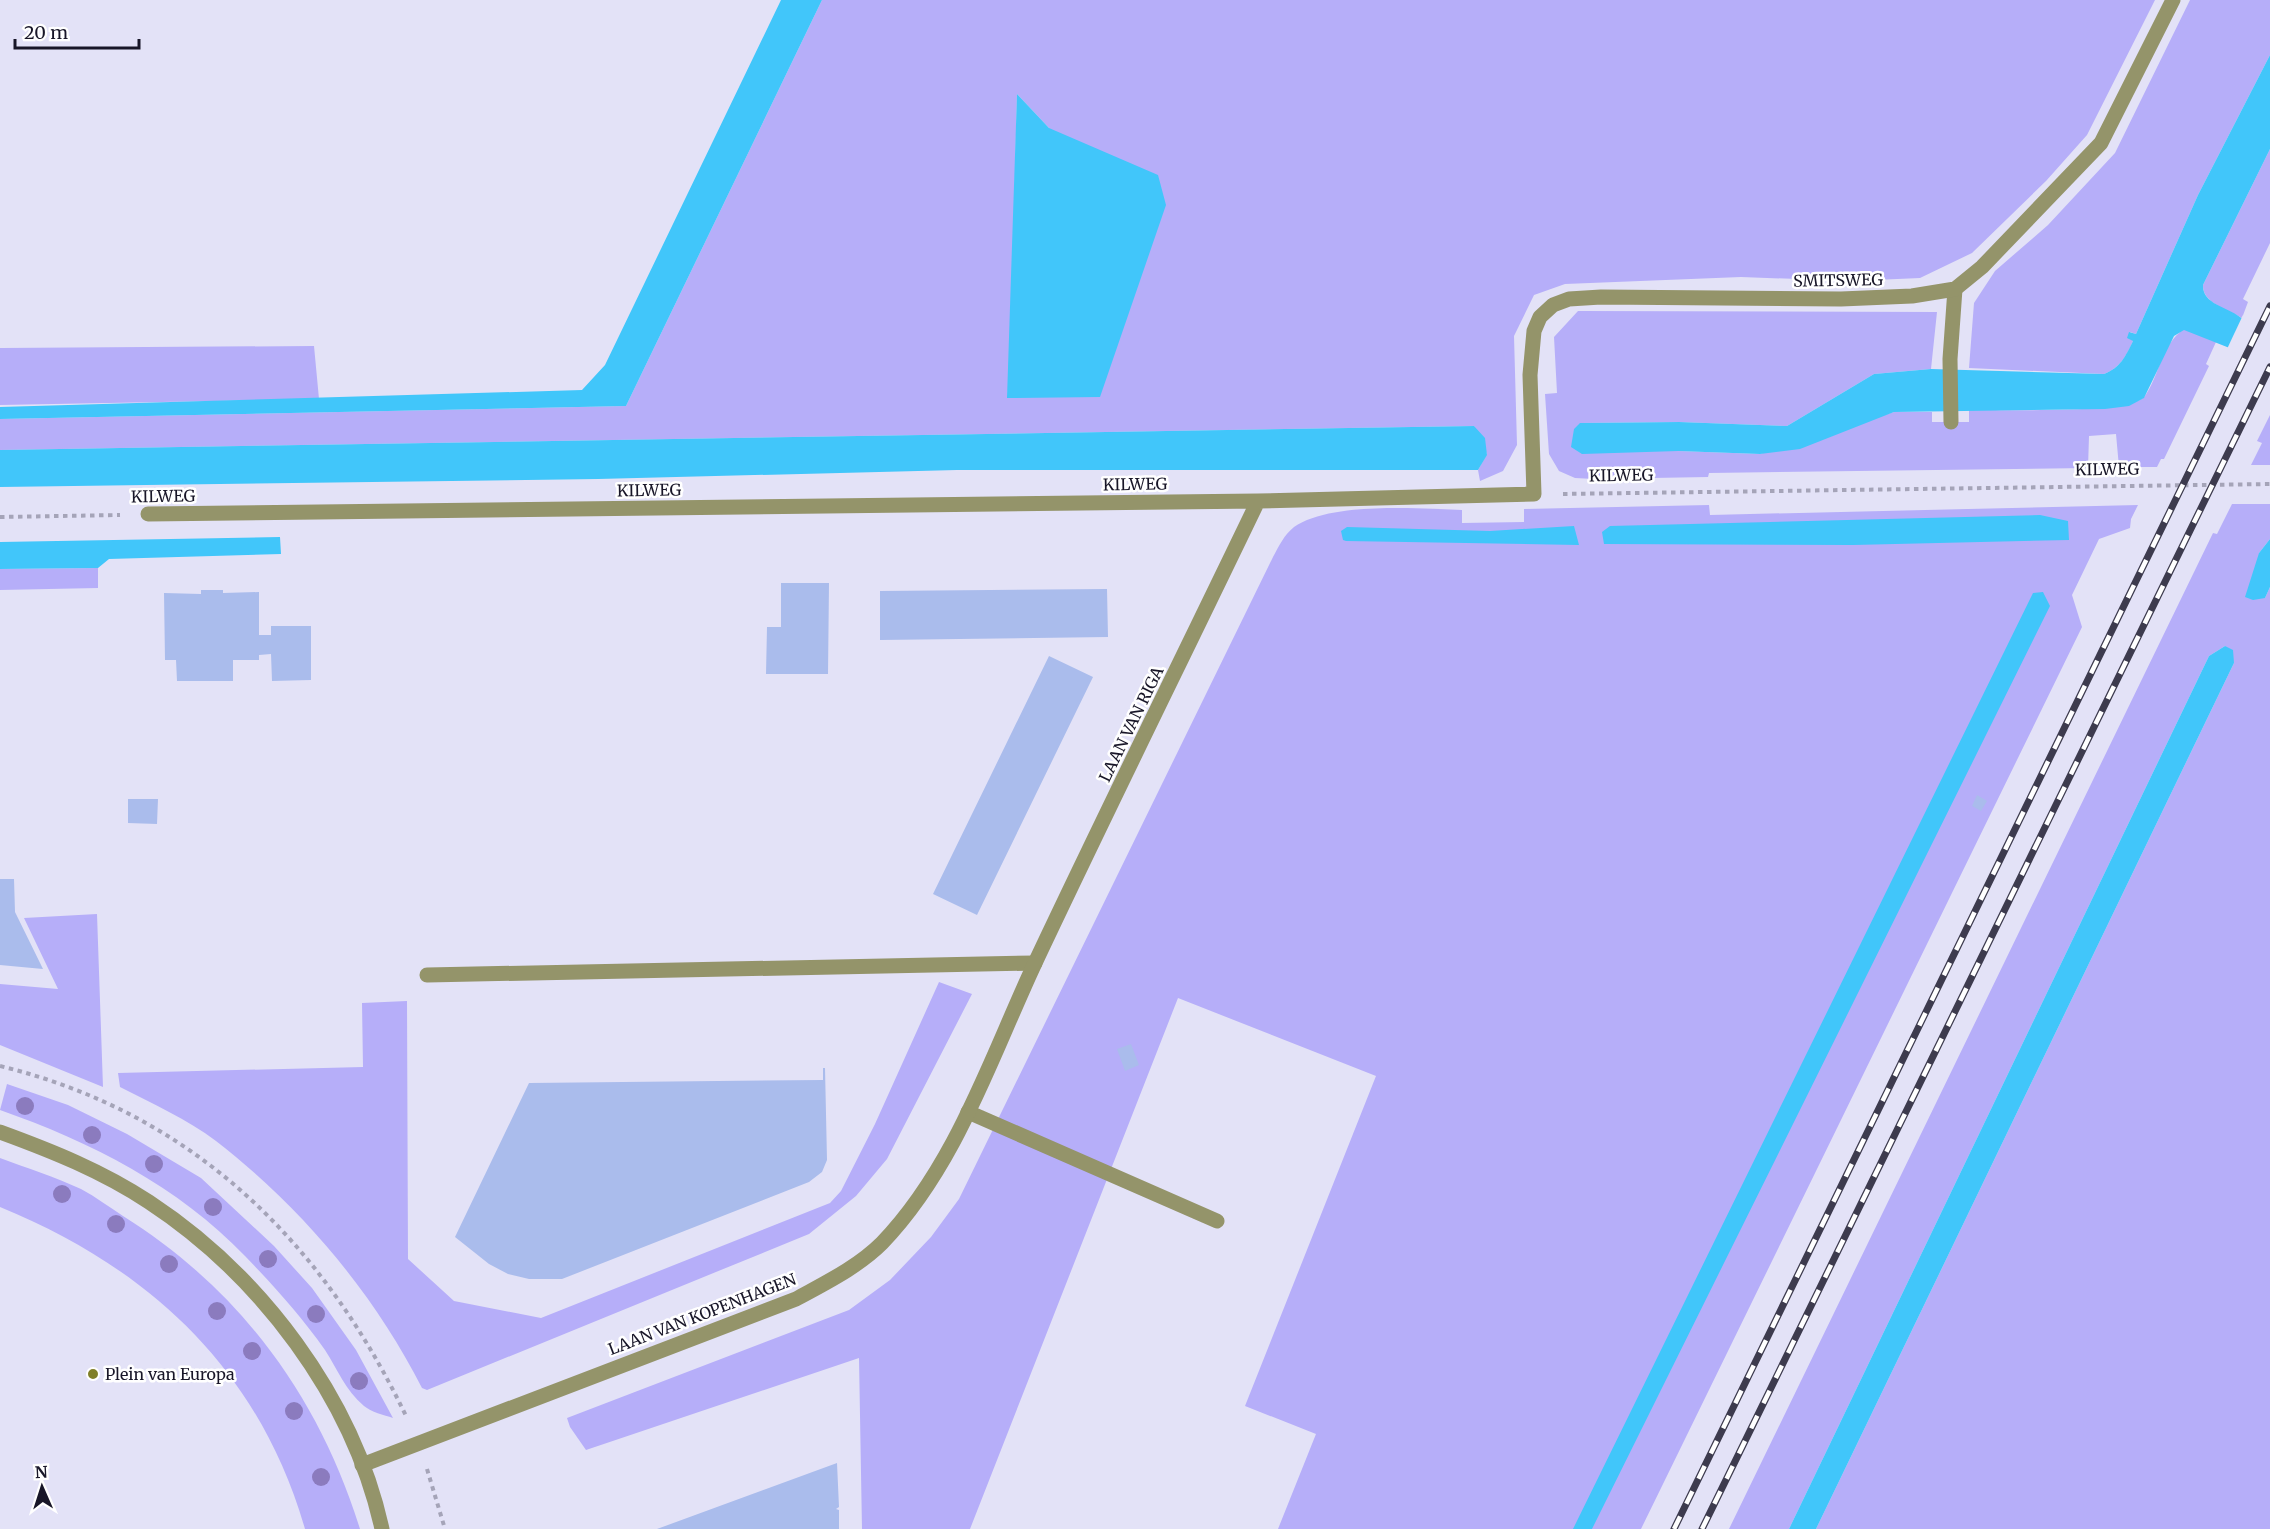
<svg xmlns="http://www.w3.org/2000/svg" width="2270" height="1529" font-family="Merriweather,serif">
	<rect width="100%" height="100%" fill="#e3e2f7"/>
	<path fill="#b6aef9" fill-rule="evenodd" d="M822,0H2155L2087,135L2046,181L1972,253L1920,278L1852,281L1741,277L1565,284L1534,295L1514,336L1517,445L1503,471L1480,481L1478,470L1487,454L1474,426L0,450V419L626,406ZM1017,94L1049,128L1007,398L1010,374Z
		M2190,0H2270V55L2198,195L2136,334L2130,332L2133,341C2126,356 2121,367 2104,374L1969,368L1974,303L1995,271L2048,225L2115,153Z
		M2270,149V243L2243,299L2248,302L2242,318C2229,310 2202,303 2203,285Z
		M1578,311L1937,312L1931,369L1874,374L1787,426L1679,422L1580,423L1678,451L1760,454L1894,412H1932V422H1969V410C1998,409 2132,415 2145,396C2160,374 2161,345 2184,329L2216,342L2206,364L2209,366L2164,459H2161L2157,467H2119L2116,434L2089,436L2088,468L1709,473L1708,477L1594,479L1575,478L1559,471L1549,454L1545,394L1557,393L1554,337Z
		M314,346L319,399L0,405V348Z
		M2270,415V465H2251L2262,443L2257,441Z
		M2232,504H2270V539L2259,553L2265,598L2270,587V1529H1816L2234,663L2225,646L2209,656L1789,1529H1729L2213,533L2217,534Z
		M1709,505L1710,515L2138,505L2131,519L2130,528L2099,539L2072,595L2082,627L1641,1529H1278L1316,1434L1245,1406L1376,1076L1178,998L970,1529H862L859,1358L586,1450L570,1427L567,1418L849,1310L890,1280L931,1237L959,1199L1273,557C1279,546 1284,535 1294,527C1330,502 1418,508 1462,510V523L1524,522V509Z
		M98,568V588L0,590V569Z
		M97,914L103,1087L0,1045V984L58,989L24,918Z
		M939,982L972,994L887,1159L856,1196L809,1234L427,1390L422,1388C373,1292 301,1207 216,1141C187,1119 153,1104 120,1087L118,1073L363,1067L362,1003L407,1001L408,1259L454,1301L541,1318L830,1203L841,1191L875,1124Z
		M7,1084L68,1105L127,1134L201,1178L274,1246L312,1288L356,1350L393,1418C384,1415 371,1412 364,1406C345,1390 338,1370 325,1350C301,1316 274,1286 245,1256C178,1186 91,1142 0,1110Z
		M0,1158C27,1168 55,1177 81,1189C96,1197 109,1207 123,1216C241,1290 319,1397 360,1529H305C259,1370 151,1269 0,1207Z"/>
	<path fill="#41c6fa" d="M781,0H822L626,406L0,419V407L582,390L605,365Z
		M2270,55V149L2203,285C2202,304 2227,307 2240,317C2252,326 2262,351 2270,364L2184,330L2174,336L2144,398L2129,406L2105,409L1894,412L1800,449L1760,454L1678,451L1582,454L1571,447L1574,429L1580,423L1679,422L1787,426L1874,374L1931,369L2104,374C2121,367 2125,357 2133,341L2127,338L2129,332L2136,334L2198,195Z
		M1017,94L1049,128L1158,175L1166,205L1100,397L1007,398Z
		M1474,426L1485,438L1487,455L1478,470H957L598,479L0,487V450Z
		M2040,515L2068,521L2069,540L1853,545L1604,544L1602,532L1610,526Z
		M1574,526L1579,545L1346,541L1343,540L1341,531L1347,527L1490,531Z
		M280,537L281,554L109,559L98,568L0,569V542Z
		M2270,539V587L2265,598L2253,600L2245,597L2259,553Z
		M2043,592L2050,606L1592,1529H1573L2033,593Z
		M2225,646L2233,650L2234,663L1816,1529H1789L2209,656Z"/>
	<path fill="#e3e2f7" d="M2243,315L2270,330V367L2227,349Z"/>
	<path fill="#aabcec" d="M781,583H829L828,674H766L767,627H781Z
		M1107,589L1108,637L880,640V591Z
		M201,590H223V593L259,592V635H271V626H311V680L272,681L271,654L259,655V660H233V681H177L176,660H165L164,593L201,594Z
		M1049,656L1093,677L977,915L933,894Z
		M1977,795L1987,801L1981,811L1972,806Z
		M128,799H158L157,824L128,823Z
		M0,879H14L15,912L43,969L0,965Z
		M1131,1044L1139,1065L1125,1071L1117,1049Z
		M823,1068H825L827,1160L822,1172L809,1182L562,1279H529L508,1274L489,1264L455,1237L529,1083L823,1080Z
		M837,1463L839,1507L836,1509L839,1510V1529H657Z"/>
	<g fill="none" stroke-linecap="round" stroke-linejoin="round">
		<path stroke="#a5a4b8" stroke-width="4" stroke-dasharray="4.5 4.5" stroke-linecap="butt" d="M1563,494L2270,484
			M0,517L120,515
			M0,1066C193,1113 323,1242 407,1418
			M427,1469L445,1529"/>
		<path stroke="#94946a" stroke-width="15" d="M1951,422L1950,359L1955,289
			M427,975L1035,963
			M968,1112L1217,1221"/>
		<path stroke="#94946a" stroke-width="15" d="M148,514L1258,501L1534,494L1530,375L1534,331L1540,317L1553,305L1569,299L1601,297L1841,299L1912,296L1955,289L1982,267L2101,143L2173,0
			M362,1465L796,1299C825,1283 858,1267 882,1243C956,1166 991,1057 1035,963C1108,808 1184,655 1258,501"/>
		<path stroke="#94946a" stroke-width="15" d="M0,1132C52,1151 102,1171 149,1202C260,1275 353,1397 382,1529"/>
		<g stroke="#3d3b4e" stroke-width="7">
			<path id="rail" d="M1674,1529L2270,306
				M1702,1529L2270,367"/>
		</g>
		<use href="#rail" stroke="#fff" stroke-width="4.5" stroke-dasharray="14" stroke-linecap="butt"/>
	</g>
	<g fill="#8b7bbe">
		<circle cx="25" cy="1106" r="9"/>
		<circle cx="92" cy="1135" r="9"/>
		<circle cx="154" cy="1164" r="9"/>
		<circle cx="62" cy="1194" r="9"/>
		<circle cx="213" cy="1207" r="9"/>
		<circle cx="116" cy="1224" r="9"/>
		<circle cx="268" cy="1259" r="9"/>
		<circle cx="169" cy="1264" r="9"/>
		<circle cx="217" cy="1311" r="9"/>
		<circle cx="316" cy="1314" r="9"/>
		<circle cx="252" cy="1351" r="9"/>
		<circle cx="359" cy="1381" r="9"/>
		<circle cx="294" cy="1411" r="9"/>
		<circle cx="321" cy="1477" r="9"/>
	</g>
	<circle fill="#807f28" stroke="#fff" stroke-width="2" cx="93" cy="1374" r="6"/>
	<g text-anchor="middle" stroke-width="5" stroke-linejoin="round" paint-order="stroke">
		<g font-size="16" fill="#181628" stroke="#fff">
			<text transform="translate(1838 280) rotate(-1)" y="6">SMITSWEG</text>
			<text transform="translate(2107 469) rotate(-1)" y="6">KILWEG</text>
			<text transform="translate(1621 475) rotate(-1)" y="6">KILWEG</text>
			<text transform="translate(1135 484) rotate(-1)" y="6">KILWEG</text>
			<text transform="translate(649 490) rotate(-1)" y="6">KILWEG</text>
			<text transform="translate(163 496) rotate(-1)" y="6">KILWEG</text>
			<text transform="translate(1131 724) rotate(-64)" y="6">LAAN VAN RIGA</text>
			<text transform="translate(702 1314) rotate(-21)" y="6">LAAN VAN KOPENHAGEN</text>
		</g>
		<g font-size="16" fill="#181628" stroke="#fff" text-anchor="start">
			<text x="105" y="1380">Plein van Europa</text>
		</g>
	</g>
	<g transform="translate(42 1487) rotate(357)" stroke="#ffffff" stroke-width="4.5" paint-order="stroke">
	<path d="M0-4.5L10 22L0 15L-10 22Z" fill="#181628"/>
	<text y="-9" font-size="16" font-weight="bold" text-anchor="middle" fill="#181628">N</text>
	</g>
	<path d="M15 39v9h124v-9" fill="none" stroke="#181628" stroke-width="3"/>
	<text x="24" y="39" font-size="18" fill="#181628" stroke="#ffffff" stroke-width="4.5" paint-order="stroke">20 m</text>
</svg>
